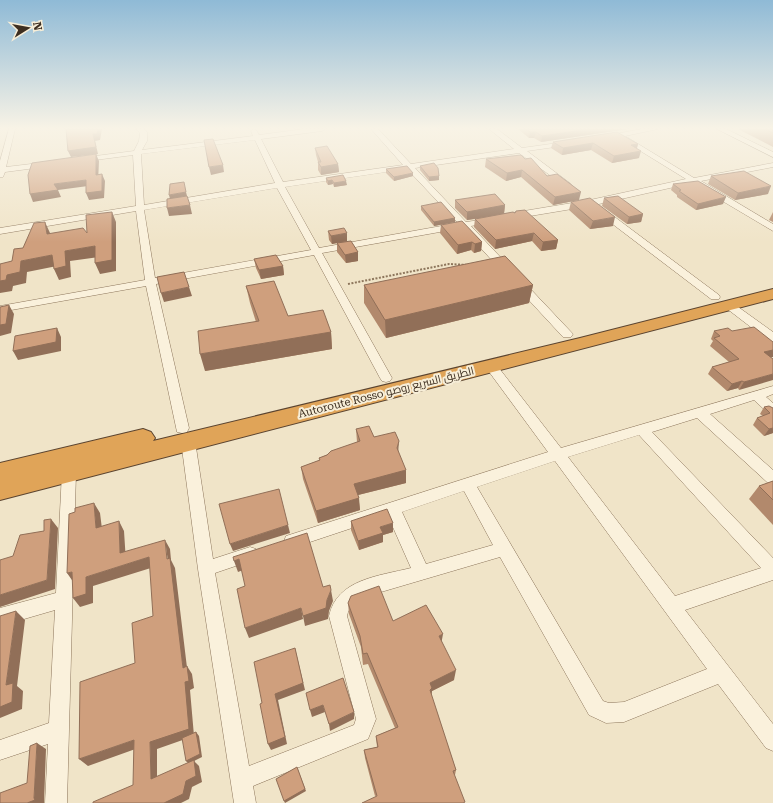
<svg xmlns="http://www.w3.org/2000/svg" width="773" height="803" font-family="'Roboto Serif',Cairo,serif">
	<rect width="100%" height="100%" fill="#f0e4c8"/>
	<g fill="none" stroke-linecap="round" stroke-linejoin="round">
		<g stroke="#8d765c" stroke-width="1">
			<path id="street" d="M9,129H15L6,167L48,162L52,164L51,166L5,172L3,177H0V161Z
				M136,129H144L147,132V141L142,150L253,136L251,131L253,129L256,130L259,135L304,129H325L322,131L261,139L283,182L403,165L371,129H378L411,164L514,149L489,129H497L522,148L572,141L573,143L569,145L527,151L571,184L572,186L568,188L519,153L415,168L466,222L494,218L495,220L494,222L471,226L573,334L571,337H563L462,228L322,253L392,378L390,381L386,382L382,381L380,378L314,255L156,284L189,428L187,432L182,433L177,432L146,286L0,312V306L145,280L136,211L0,234V228L136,206L133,155L80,162L76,160L80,158L134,151L139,141L140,133ZM255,140L275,183L144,205L141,154ZM407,169L458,223L319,248L285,187ZM277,188L311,250L155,278L144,210Z
				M642,129H658L625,136L694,178L773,163V167L701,181L773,224V231L692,183L590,206L512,219L508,216L512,213L590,200L686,179L621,139L620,137L605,140L601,138L605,136Z
				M717,129H726L773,152V157Z
				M601,208L604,209L719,295L720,297L719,299H711L598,213L597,211L598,209Z
				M730,303L734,304L773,332V342L769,341L726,308L725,306Z
				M491,362L495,363L561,448L773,386V394L766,397L773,403V415L768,413L754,400L710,414L773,470V485L768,483L697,418L652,432L773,558V580L685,610L773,724V751L766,748L718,684L624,722L606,723L589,715L500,557L364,597C355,602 349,606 347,616L376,719L368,739L253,786L256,803H234L198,569L181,441L183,437L188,436L193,437L195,441L213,559L250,547L256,549L258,554L256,559L215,573L249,766L354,725L356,719L329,616C337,579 379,576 411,568L388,516L292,548L286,546L284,541L286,536L548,452L487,369L485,366L487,363ZM639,435L761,568L675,596L568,457ZM555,461L707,669L624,702L609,703L603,701L477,487ZM464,491L493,545L426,564L402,512Z
				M69,466L74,468L76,472L67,803H45L48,744L0,760V740L49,723L55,610L0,626V608L56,593L62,472L64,468Z"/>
		</g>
		<g stroke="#5b4430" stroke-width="2">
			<path id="highway" d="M773,289V299L0,500V463L143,429L151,432L155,438L153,441L580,338Z"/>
		</g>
		<path stroke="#8d765c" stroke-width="2" stroke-dasharray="2 1.5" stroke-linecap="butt" d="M348,284L449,264L469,265"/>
		<use href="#street" fill="#faf1dc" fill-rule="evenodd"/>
		<use href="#highway" fill="#e0a458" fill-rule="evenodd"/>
	</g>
	<path fill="#b2896c" d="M518,129H628L541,142L534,138H529Z
		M738,129H773V147Z
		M553,142L638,144L637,148L639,158L612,163L591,150L562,155L551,148Z
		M315,148L338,164L339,172L321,175L318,170V162L316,155Z
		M486,159L547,176L579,200L553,205L521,177L506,181L485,167Z
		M420,166L439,176V180L429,181L420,170Z
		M386,169L413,176L394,181L386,173Z
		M711,176L768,194L735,200L708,184Z
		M326,178L347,185L334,187L333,184L328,185L326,182Z
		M673,184L723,204L696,210L677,197V195L671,190Z
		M604,198L643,214L641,222L627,224L602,206Z
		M455,200L505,205L504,213H515L558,240L556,249L541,251L532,241L495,249L474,227L475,219L467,220L455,208Z
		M571,202L613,226L590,229L569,210Z
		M421,206L455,218V222L434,226L421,210Z
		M773,212V222L769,220Z
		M441,225L482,242L481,251L474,253L471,250L457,254L440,233Z
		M328,231L347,241L358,252V261L346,263L337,252V243L332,244L329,240Z
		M254,259L283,266L284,275L261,279L256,268Z
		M364,285H533L529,303L386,338L364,303Z
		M246,286L288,316L331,332L332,349L205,371L256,322L250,303Z
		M714,331H732L773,342V357H771L739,390L738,388L727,391L708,374L712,367L729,362L710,346L713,341L711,339Z
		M764,407L773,408V433L764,436L753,425L757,418L763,416L760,414Z
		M356,429L374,437L398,451L406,483L358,495L360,510L318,523L303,479L301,467L320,460L319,458L357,442Z
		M773,481V525L749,499L759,486Z
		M351,521L393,532L383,535V542L359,550L351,530Z
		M348,603L441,641L454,680L432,691L431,695L456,770L455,775L375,796L365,758L364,750L377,747L376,736L395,728L368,664L363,665L361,647L349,614Z"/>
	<path fill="#916f58" d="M98,129H102L100,140L95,141L98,154L71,157L68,151L93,134Z
		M589,129H628L541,142L542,136Z
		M530,132H536L534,138H529Z
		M593,143L591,150L562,155L563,148Z
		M638,144L636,151L631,145Z
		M641,151L639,158L612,163L614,156Z
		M96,154L99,161L98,182L96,175Z
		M338,164L339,172L321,175V167Z
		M223,165L224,172L211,175L209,167Z
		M522,170L521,177L506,181L507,173Z
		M413,173V176L394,181V177Z
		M102,174L105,181L104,198L89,200L86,193Z
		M439,176V180L429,181V177Z
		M86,180L88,186L58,190L61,197L33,202L30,194L54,184Z
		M332,180L333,184L328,185V181Z
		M346,181L347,185L334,187V183Z
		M771,186L768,194L735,200L738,193Z
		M186,192L187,196L170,199L169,195Z
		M581,192L579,200L553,205L555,197Z
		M726,197L723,204L696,210L698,204Z
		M190,205L192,214L169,216L167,208Z
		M505,205L504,214L467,220V212Z
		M112,212L116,222V271L100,274L95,263Z
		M643,214L641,222L627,224L629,217Z
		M615,217L613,226L590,229L593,221Z
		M455,218V222L434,226V222Z
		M45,222L50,233L52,244L47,234Z
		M347,233V241L332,244L331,236Z
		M534,233L532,241L495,249L496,240Z
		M558,240L556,249L541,251L543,242Z
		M472,242L471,250L457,254L458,245Z
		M482,242L481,251L474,253L475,244Z
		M95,246L99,257L70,261L71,277L59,280L54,269L65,251Z
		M358,252V261L346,263L345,255Z
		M52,255L57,266L27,272L26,283L13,286L12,291L0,293V281L21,261Z
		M283,266L284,275L261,279L259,270Z
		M533,285L529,303L386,338L385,320Z
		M189,287L192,296L164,302L161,293Z
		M9,305L14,314L11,333L0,336V325Z
		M57,328L61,337V351L18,360L13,351Z
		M331,332L332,349L205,371L200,354Z
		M773,350V357L759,360L764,352Z
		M773,374V380L739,390L744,382Z
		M742,381L738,388L727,391L732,384Z
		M773,428V433L764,436L769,429Z
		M399,441L398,454L397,448Z
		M406,470V483L354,496V484Z
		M359,498L360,510L318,523L316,511Z
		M94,503L100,513L103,537L96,528Z
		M51,519L58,528L55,589L0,607V595L47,580Z
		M119,521L124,531L126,562L120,553Z
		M393,523V532L383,535V542L359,550L358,541L380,527Z
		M288,525L290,533L233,551L230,544Z
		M165,540L170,549L171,560L175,568L188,676L183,668Z
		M149,557L154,567L93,586V603L80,607L73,598L86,577Z
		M239,559L243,570L238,572L234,561Z
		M72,572L74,583L67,573Z
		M331,590L333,601L329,611L328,619L305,626L303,616L327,600Z
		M301,608L303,619L249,638L245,628Z
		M16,611L25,620L17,686L23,691L22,709L0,718V707L6,685Z
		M443,634L441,645L439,636Z
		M295,648L305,690L278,700L287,744L271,750L268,744L275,694Z
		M187,666L192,674L194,688L190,690L194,736L157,749V785L151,779L150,742Z
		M456,670L454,680L432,691L431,698L428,700L430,683Z
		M323,705L325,712L312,717L310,710Z
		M354,712V719L330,731L329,724Z
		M196,732L199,736L202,757L194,761L199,766L202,782L192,787L189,799L181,803H164L188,763L186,761Z
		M134,740L141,747L88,766L79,759Z
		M37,743L46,749L44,803H27L34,798Z
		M297,767L306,791L285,803L284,801Z"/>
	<path fill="#cf9f7d" stroke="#916f58" d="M66,129H98L97,134H93L96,147L68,151Z
		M526,129H589L542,136L536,132H530Z
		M765,129H773V133Z
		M617,132L638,144L631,145L641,151L614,156L593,143L563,148L553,142Z
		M213,139L223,165L209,167L204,140Z
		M327,146L338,164L321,167L318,162H321L315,148Z
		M96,154V175L102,174V191L86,193V180L54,184L58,190L30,194L28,175L32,163Z
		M521,155L525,159L531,158L547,176L557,174L581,192L555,197L522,170L507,173L486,159Z
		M434,163L438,168L439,176L429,177L420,166Z
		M407,166L413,173L394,177L386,169Z
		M744,171L771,186L738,193L711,176Z
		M343,175L346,181L334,183L332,180L328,181L326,178Z
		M698,181L726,197L698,204L679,191L681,190L673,184Z
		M184,182L186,192L169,195L170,184Z
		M495,194L505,205L467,212L455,200Z
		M187,196L190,205L167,208V199Z
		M618,196L643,214L629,217L604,198Z
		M590,198L615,217L593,221L571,202Z
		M441,202L455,218L434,222L421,206Z
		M525,210L558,240L543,242L534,233L496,240L475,219L513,212L515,213L516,211Z
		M112,212V260L95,263V246L65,251L66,266L54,269L52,255L21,261L20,272L7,275L6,280L0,281V264L12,261L14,249L23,248L34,223L45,222L47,234L83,228L87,233L86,215Z
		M462,221L482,242L475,244L472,242L458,245L441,225Z
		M344,228L347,233L331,236L328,231Z
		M351,241L358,252L345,255L337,243Z
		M276,255L283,266L259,270L254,259Z
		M505,256L533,285L385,320L364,285Z
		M184,272L189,287L161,293L157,277Z
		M274,281L288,316L323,310L331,332L200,354L198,331L259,321L246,286Z
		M9,305L6,324L0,325V307Z
		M754,327L773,342V350L764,352L773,359V374L744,382L742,381L732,384L712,367L739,359L714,338L720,336L714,331L728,328L732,331Z
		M57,328L56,342L13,351L15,336Z
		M769,406L773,408V428L769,429L757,418L770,413L764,407Z
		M369,426L374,437L395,432L399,441L397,448L406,470L354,484L359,498L316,511L301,467L320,460L319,458L327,455L331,451L360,441L356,429Z
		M773,481V500L759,486Z
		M279,489L288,525L230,544L219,504Z
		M94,503L96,528L119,521L120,553L165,540L167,559L170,558L183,668L187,666L189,681L185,682L189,729L150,742L151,779L194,760L196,776L186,781L183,794L164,803H93V802L133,785L134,740L79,759L80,682L135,663L132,623L153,616L149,557L86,577V594L73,598L72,572L67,573L69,514L75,512V508Z
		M387,509L393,523L380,527L383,533L358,541L351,521Z
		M51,519L47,580L0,595V560L13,556L20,535L44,531V520Z
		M307,533L323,587L330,585L331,590L327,600L326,608L303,616L301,608L245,628L237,589L245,586L239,559L234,561L233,557Z
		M379,586L393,621L426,605L443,634L439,636L456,670L430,683L432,688L430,690L456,770L453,771L465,802L463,803H362L377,796L364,750L378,747L376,736L398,727L367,653L363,654L360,636L348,603L351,596Z
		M16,611L6,685L13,683L12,702L0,707V616Z
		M295,648L303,683L275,694L285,737L268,744L260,704L262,703L254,662Z
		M343,678L354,712L329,724L323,705L310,710L306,693Z
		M196,732L200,754L186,761L182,738Z
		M37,743L34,798L35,800L27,803H0V793L27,783L30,746Z
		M297,767L305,789L284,801L276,779Z"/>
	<linearGradient id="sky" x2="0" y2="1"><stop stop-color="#8fbad6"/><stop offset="0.53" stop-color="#f8f3e6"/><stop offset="1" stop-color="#f8f3e6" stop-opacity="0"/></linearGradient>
	<rect width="773" height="242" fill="url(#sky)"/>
	<g text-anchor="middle" stroke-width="4" stroke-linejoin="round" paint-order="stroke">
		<g font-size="11" fill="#3d2e20" stroke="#f7eed8">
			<text transform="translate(386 392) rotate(-14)" y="4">Autoroute Rosso الطريق السريع روصو</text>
		</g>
	</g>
	<g transform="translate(28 28) rotate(79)" stroke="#f7eed8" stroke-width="3" paint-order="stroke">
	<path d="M0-3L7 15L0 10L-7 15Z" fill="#3d2e20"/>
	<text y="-6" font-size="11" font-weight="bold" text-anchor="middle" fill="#3d2e20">N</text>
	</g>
</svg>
